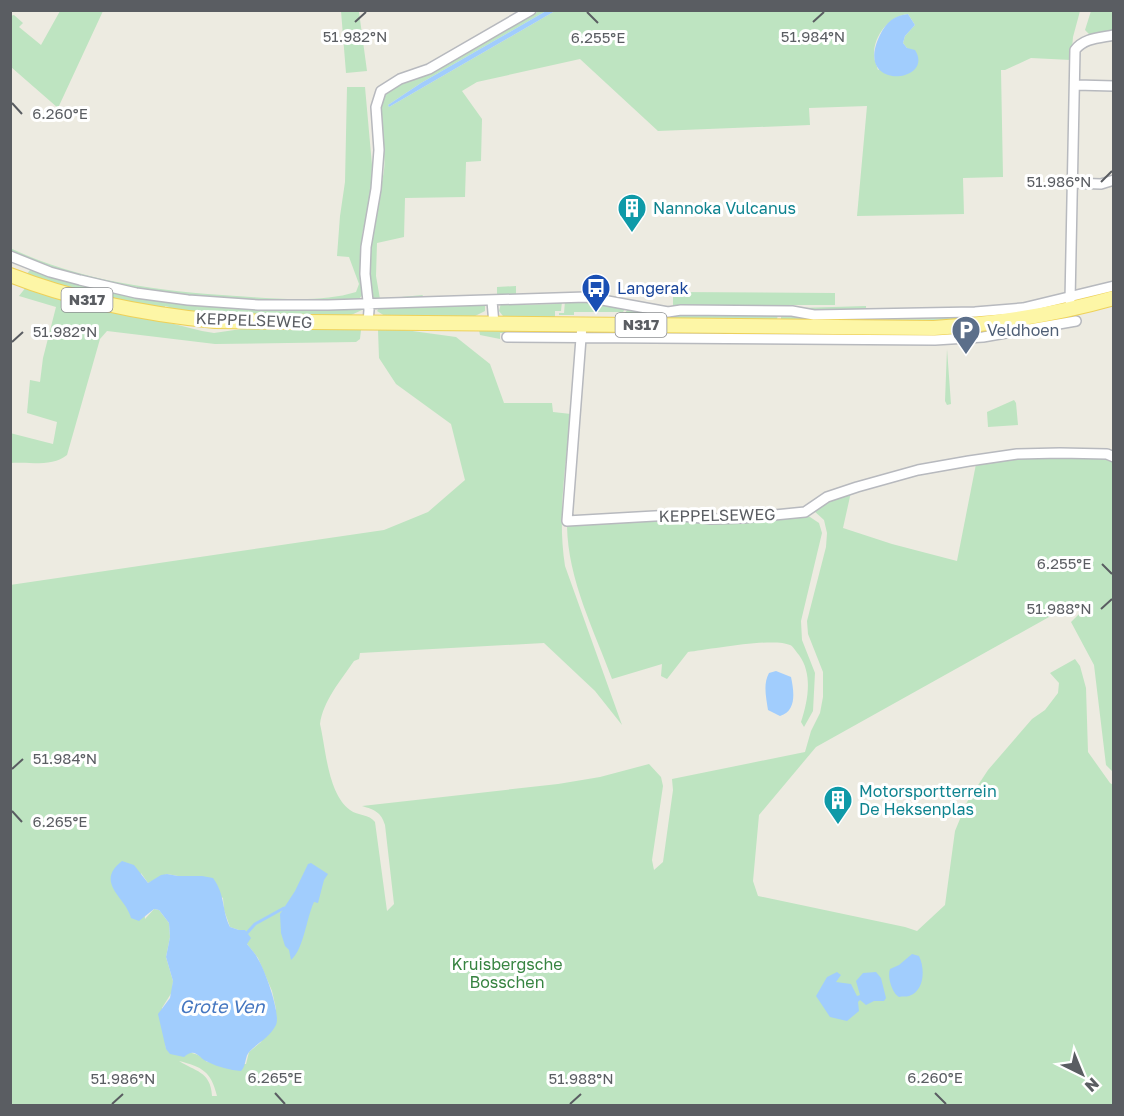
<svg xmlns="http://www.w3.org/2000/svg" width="1124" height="1116" font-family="'Golos Text',sans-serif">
	<rect width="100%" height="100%" fill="#edebe1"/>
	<path fill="#bee4c1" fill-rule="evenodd" d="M60,11H103L58,108L11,67L10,16L14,15L23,23L19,27L41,45Z
		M341,11L359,12L367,71L346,73Z
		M539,11H546L421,83L388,105L389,107L555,11H1080L1073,37L1071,60L1031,58L1005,70H1001L1003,177L963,178L964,214L857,216L867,106L809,108L810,125L658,131L580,59L477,82L462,91L482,119L481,161L466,162L465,197L405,198L404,237L377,243L376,276L380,299L423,295L421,298L375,300C357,273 380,201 384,170C387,150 374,109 387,93C395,83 413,82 424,76C463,56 501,32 539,11ZM908,14L915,25L905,36L903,43L907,48L878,70C877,65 874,60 874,56C873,36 889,16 908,14Z
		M1091,11H1113V34L1092,37L1085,30Z
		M347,87H365L372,165L371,195L362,235L364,293L359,299L355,301C237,302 122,298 11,252L10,248C86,284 169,292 251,297C285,299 324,302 356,292L359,284L349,257L337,256L340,216L345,182Z
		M30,270L95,289L131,297L166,300V302L169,303L170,300C219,304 268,309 317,310C330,310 353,305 362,310L349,316L238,315L214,312L168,311L169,307L165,306L164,310L105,299L26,275Z
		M516,286V294L507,296L497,295V287Z
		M26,287L202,331L214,333L248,328L361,330L360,339L356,342L215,344L107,331L100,339L67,455C53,467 27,462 11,463L10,433L53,444L57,422L27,413L30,380L40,382L43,358L56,307L19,296Z
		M673,292L835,293V305H673Z
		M559,301H562L561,311H555V317L510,318L503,316L499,311L501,303H510L513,305L556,304Z
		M565,301L595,303L626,308L623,312H574V315H559V313H564Z
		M485,303V311L473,317L385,316L377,311L380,307Z
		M866,306V310L810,311L799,308Z
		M629,308L664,317L681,314L778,315L777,319H653L624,314Z
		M1016,312L955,320L781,319V315H794L801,317C872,318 945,322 1016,312Z
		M378,330H405L456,337L490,364L504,403H552L553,412L571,414C566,464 557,515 565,566L622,725L595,691L544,643L360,653L359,659L354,661C341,680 323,701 320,724C326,750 328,794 350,810C358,816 369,814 375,822L387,911L394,904L385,825C381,812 375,810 362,806L558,784L600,777L649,764L661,777L663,786L652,860L654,870L663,862L673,790L672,779L805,752L811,731L820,713L823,697V672L808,634L807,621L826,547L827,533L824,520L813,510L827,500L851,492L843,528L892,544L957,561L976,464C1027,457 1062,451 1113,461V772L1106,765L1094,665L1071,622L1084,609H1065L1058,612L816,747L759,815L753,881L758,896L905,927L917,931L945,905L955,831L967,802L988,770L1032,719L1045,710L1058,693L1059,683L1050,673L1075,659L1080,666L1086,688L1088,752L1110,783L1113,785V1105H11L10,585L384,530L428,512L465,480L451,424L396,384L379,358ZM141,873L148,883L167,874L178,876H189L223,898L224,910L230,927L239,930H245L247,944L258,958L272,991L276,1009L261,1042L249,1052L246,1064L207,1062C197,1050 181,1052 166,1049L162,1008L172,992L173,981L166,957L170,937L169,923L159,910L154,909L145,919ZM179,1061C202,1067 211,1071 217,1096H212C211,1071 194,1071 179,1061Z
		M479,330L551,331V334L500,333V339L480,335Z
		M610,331L777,332V334H610Z
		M947,349L951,404L947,405L945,401Z
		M1014,400L1016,403L1018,425L988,427L987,412Z
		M807,515L819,523L822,533L801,621L802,640L815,673L813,711L804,727L801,722C808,701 813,674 799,655C796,652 793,646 790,645C773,637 708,650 688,652L667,679L661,676L662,664L612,679C594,630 568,580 567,526L683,519Z"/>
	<path fill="#a1cdfd" d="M546,11H555L389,107L388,105L421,83Z
		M908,14L915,25L905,36L903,43L907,48L915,50C936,83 852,92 880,35C886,22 895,15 908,14Z
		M776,671L791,677C794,691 797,711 780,716L768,710C766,697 763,684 769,673Z
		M122,861L134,865L148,883L161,875L167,874L178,876H202L213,878C226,896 221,909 230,927L239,930H245L251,938L247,944C251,949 255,953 258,959C265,970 281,1014 276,1025C270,1037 259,1042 250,1051C244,1057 247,1065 241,1071C230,1070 218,1067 208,1062C199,1059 196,1046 184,1057L170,1054L166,1049L158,1014L170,998L173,981L166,957L170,937L169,923L159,910L154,909L139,921L131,918C126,897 94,883 122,861Z
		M311,863L328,874L324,880L318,903L314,902C306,919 304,949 291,960L289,950L285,946L281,933L280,914L295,891L308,864Z
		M912,954L919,956C925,968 925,991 909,996C906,997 902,996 899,997C892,993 887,977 890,969L899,965Z
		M837,972L841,975L836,982L851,984L857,996L860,995L856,981L863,973L876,972L881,978L886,998L884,1001H874L866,1005L860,1000L858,1002L859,1011L847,1021L830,1017L816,996L827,977Z"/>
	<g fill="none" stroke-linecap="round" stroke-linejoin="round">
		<path stroke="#a1cdfd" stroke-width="3" d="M247,933L255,924L284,908"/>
		<g stroke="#b7b9be" stroke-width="12">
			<path id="minor" d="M1076,85L1114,86
				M1072,183L1101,184L1114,180
				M10,256L50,272L80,280L136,293L188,300L258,305H328L586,297L668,312L681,310L792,311L814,315L975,312L1023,308L1114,286
				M492,301L494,324
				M1070,301L1075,50C1084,38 1099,38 1114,35
				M368,323L369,310L365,274L366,247L376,189L379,150L376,107L381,91L400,79L429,69L531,10
				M582,325L567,521L672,515L711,519L743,518L805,512L827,497L857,487L918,470L969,461L1017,454L1060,453L1107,454L1114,457
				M507,337L935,340L983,337L1076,321"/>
		</g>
		<g stroke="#eed159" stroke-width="16">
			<path id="primary" d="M10,275C76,301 145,314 215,321L934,328C995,324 1054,315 1114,298"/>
		</g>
		<use href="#minor" stroke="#fff" stroke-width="9"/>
		<use href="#primary" stroke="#fdf6a6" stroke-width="14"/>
	</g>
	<path fill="none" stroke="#5a5d62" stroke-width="2" d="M587,12L598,23M355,22L366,12M813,22L824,12M12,103L22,114M1101,182L1112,171M12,342L23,332M1102,564L1112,574M1101,609L1112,599M12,769L23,759M12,811L22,822M275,1093L285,1104M935,1093L946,1104M112,1104L123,1094M570,1104L581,1094"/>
	<defs>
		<g id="building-pin" transform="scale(1.5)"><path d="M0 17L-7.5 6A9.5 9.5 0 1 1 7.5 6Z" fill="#0f9aa8" stroke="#fff"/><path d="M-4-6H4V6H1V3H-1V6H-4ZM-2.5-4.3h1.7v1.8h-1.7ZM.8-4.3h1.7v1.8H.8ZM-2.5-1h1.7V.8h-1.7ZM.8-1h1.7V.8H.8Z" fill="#fff"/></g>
		<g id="bus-pin" transform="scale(1.5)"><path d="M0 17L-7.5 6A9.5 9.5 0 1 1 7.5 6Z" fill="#1a4fb4" stroke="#fff"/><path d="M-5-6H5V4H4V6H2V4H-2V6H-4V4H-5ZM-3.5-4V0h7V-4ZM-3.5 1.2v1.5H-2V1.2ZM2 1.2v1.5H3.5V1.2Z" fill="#fff"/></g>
		<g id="parking-pin" transform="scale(1.5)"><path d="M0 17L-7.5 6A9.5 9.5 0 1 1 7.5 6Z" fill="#5c6f8a" stroke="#fff"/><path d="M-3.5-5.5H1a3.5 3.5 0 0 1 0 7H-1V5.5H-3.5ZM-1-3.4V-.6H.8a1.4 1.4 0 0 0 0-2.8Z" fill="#fff"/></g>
	</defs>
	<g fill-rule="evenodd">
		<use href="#building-pin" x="632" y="208"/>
		<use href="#bus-pin" x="596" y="288"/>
		<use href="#parking-pin" x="966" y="330"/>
		<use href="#building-pin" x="838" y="800"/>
	</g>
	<g text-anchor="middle" stroke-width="6" stroke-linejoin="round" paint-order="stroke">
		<g fill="#fff" stroke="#8c8e91" stroke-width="1.5">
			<rect x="61.5" y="288" width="51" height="24" rx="4.5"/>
			<rect x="615.5" y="313" width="51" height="24" rx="4.5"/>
		</g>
		<g font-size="15" font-weight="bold" fill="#5a5d62">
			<text x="87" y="305">N317</text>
			<text x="641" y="330">N317</text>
		</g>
		<g font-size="16" fill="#0d838f" stroke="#fff" text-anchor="start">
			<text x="653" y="214">Nannoka Vulcanus</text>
			<text x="859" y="797">Motorsportterrein<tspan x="859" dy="18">De Heksenplas</tspan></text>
		</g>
		<g font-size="16" fill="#164399" stroke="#fff" text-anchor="start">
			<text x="617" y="294">Langerak</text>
		</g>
		<g font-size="16" fill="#5a5d62" stroke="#fff">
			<text transform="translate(254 320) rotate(2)" y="6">KEPPELSEWEG</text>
			<text transform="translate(717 515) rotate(-1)" y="6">KEPPELSEWEG</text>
		</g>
		<g font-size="16" fill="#4e5e75" stroke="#fff" text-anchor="start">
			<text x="987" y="336">Veldhoen</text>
		</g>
		<g font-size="16" fill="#378441" stroke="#fff">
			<text x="507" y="970">Kruisbergsche<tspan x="507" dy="18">Bosschen</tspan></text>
		</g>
		<g font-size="18" font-style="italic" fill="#4476c0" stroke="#fff">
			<text x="222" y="1013">Grote Ven</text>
		</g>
	</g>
	<g font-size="15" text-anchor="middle" fill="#5a5d62" stroke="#fff" stroke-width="6" stroke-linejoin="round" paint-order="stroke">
		<text x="355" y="42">51.982°N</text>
		<text x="813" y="42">51.984°N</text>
		<text x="598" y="43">6.255°E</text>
		<text x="60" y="119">6.260°E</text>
		<text x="1059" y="187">51.986°N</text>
		<text x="65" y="337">51.982°N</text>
		<text x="1064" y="569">6.255°E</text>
		<text x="1059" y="614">51.988°N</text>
		<text x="65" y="764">51.984°N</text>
		<text x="60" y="827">6.265°E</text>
		<text x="275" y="1083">6.265°E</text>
		<text x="935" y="1083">6.260°E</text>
		<text x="123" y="1084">51.986°N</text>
		<text x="581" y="1084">51.988°N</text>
	</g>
	<rect width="1124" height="1116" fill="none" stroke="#5a5d62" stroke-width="24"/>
	<g transform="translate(1082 1074) rotate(137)" stroke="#ffffff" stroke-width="4.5" paint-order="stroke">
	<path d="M0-4.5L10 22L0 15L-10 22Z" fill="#5a5d62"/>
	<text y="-9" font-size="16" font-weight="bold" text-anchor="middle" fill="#5a5d62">N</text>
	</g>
</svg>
